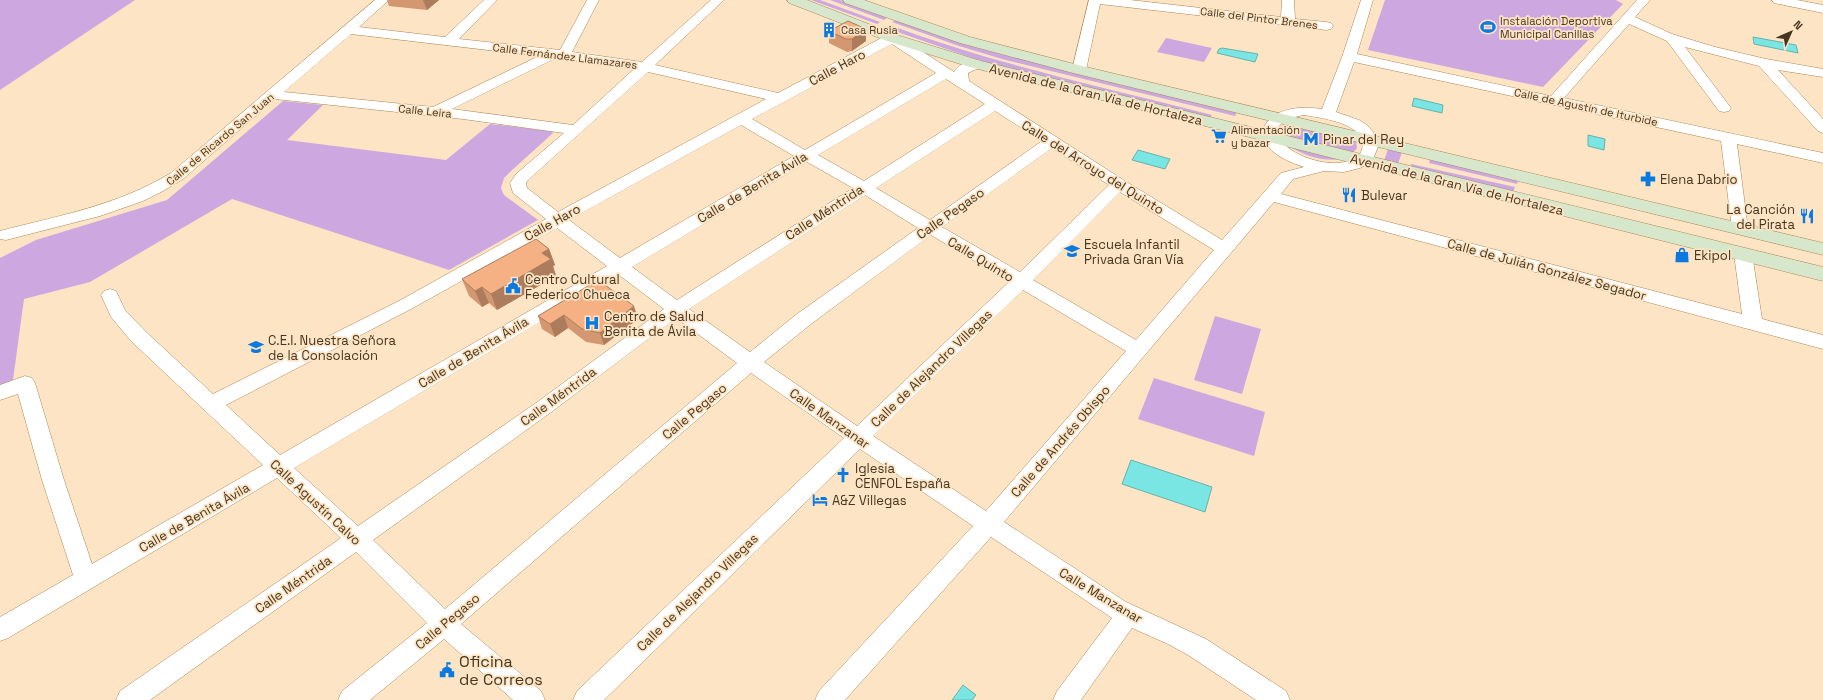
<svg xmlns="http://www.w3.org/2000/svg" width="1823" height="700" font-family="'Space Grotesk',sans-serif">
	<rect width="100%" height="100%" fill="#fde4c4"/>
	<path fill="#cda8e0" d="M0,0H135L0,90Z
		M811,0H820L880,22L877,24Z
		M830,0H840L888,17L884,20Z
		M1385,0H1616L1623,4L1543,87L1368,50Z
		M896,20L986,50L1237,112L1235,116L1002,59L959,46L892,22Z
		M889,25C994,64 1103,87 1212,115L1210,118L984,62L886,28Z
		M1166,38L1212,48L1204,62L1157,52Z
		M283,101L323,105L287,140L446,160L490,124L551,131L553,133L510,172L504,178L501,188L504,195L538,220L449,270L232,199L90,282L24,299L13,380L0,385V258L36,240L167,200Z
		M1289,124L1356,141L1357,148L1353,153L1283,135L1284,130Z
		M1289,146L1342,159C1323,162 1305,156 1289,146Z
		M1388,149L1402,152L1398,164L1384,161Z
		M1430,159L1518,180L1517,184L1429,163Z
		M1411,164L1515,187L1513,192L1411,167Z
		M1215,316L1261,329L1242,394L1194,380Z
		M1154,378L1265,412L1254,456L1138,419Z"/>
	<path fill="#7ae6e4" stroke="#6ab1a9" d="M1753,37L1796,45L1798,53L1754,44Z
		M1222,48L1258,54L1255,62L1217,53L1219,49Z
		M1414,98L1443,105L1442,113L1412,106Z
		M1588,135L1605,139L1604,150L1588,146Z
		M1138,150L1170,159L1165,169L1132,160Z
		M1131,460L1212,487L1205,512L1122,484Z
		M963,685L976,695L972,700H952Z"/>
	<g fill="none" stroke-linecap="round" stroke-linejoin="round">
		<g stroke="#ac8652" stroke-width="1">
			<path id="minor" d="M375,0H389L359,27L445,37L484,0H497L459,39L560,50L587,0H599L572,52L642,62L711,0H724L655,65L778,93L887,35H897L954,72C958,64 972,59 981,61L983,64L981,67L968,73L969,81L1125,181L1222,240L1281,173L1304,167C1286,161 1264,152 1262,131C1271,107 1301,106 1322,109L1342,57L1361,0H1373L1357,54L1551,96L1637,0H1650L1635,17L1672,34L1715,47L1766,59L1823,69V77L1778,70L1823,119V133L1818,131L1759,66L1685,47L1731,108L1729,111L1724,112L1719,111L1667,41L1629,24L1564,98L1823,153V163L1737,144L1748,229L1746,233L1740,234L1734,233L1732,229L1721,141L1354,62L1336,112L1359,120L1367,125L1373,132L1379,144L1374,157L1369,163L1360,168L1344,172L1324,171L1293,179L1281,194L1742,314L1734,254L1737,250L1743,248L1749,250L1752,254L1762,319L1823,335V349L1274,202L1004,522L1126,602L1206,639L1286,691L1290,700H1256L1188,655L1168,644L1132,628L1081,700H1053L1057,691L1112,618L991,537L845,700H815L819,691L973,526L860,449L604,700H573L577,691L844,438L751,373L461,624L541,691L545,700H513L444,639L370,700H338L342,691L427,623L356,552L150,700H116L120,691L341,538L277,478L8,638L0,641V617L73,575L42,480L18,394L0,400V385L25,376L32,378L35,383L64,480L92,564L263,465L131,341L111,317L101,295L104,291L110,289L116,291L125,310L145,331L213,394L399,301L546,219L513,193L510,183L516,174L564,133L463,119L275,99L183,179L163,191L143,201L100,216L6,240L0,239V231C61,215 116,206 171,173ZM351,34L539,56L433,107L284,92ZM892,44L936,73L805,150L752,119ZM556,58L634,69L573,125L452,109ZM648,72L766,99L558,212L527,188L526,183L528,180ZM946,79L985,104L864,181L818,155ZM995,111L1042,141L930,220L876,188ZM1304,115C1323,118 1375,125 1360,154C1330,185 1230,128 1304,115ZM741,125L794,156L620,258L569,220ZM1052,148L1109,185L1020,272L942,227ZM807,162L853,188L677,300L632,267ZM1120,192L1214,250L1136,340L1033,280ZM865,195L918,228L797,314L750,352L689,309ZM557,228L607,266L280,455L226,405L411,309ZM931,235L1009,282L857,426L764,362L811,324ZM619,275L664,309L536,403L358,526L294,468ZM1023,290L1126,351L986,511L873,436ZM676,318L737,363L445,609L373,540L550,413Z
				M1089,0H1130L1281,17L1282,0H1294L1295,19L1326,22L1331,23L1333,26L1331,29L1326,30L1100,4L1086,70L1084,73H1074L1072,70Z
				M1772,0H1797L1823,5V13L1774,3Z"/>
		</g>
		<g stroke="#ac8652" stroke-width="1">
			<path id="secondary" d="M787,0H807L897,35L981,61L1823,267V281L970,67L887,41L789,3Z
				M843,0H864L970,37L1082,66L1823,243V255L1073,73L960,43L845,3Z"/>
		</g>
		<use href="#minor" fill="#fff" fill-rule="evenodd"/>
		<use href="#secondary" fill="#d6e7cb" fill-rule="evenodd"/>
	</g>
	<path fill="#d39872" d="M387,0H439L427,10L389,6Z
		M866,29V41L852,51L847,52L829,43V31Z
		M549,249L555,265L553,266L556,276L497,310L489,303L482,307L469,296L462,279Z
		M598,280L638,319L604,345L586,342L568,328L555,337L542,329L538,316Z"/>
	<path fill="#ac7c5c" d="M423,0H439L427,10Z
		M866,29V41L852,51V39Z
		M549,249L555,265L553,266L556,276L497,310L491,294L542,253Z
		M482,287L489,303L482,307L475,291Z
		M634,306L638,319L604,345L600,333Z
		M564,315L568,328L555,337L550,324Z"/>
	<path fill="#f5b184" stroke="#ac7c5c" d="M848,21L866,29L852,39H846L829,31Z
		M536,239L549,249L542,253L551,259L491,294L482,287L475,291L462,279Z
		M598,280L634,306L600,333L582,329L564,315L550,324L538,316Z"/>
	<defs>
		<g id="stadium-bare" transform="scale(1.2)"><path d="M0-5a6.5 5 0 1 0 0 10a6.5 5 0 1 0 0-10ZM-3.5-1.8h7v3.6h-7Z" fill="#0a79e0" stroke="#fde4c4" stroke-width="2.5" paint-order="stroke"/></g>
		<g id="building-bare" transform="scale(1.2)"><path d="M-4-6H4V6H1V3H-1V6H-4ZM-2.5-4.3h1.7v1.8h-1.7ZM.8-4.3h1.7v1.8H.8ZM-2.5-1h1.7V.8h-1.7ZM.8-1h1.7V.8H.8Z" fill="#0a79e0" stroke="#fde4c4" stroke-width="2.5" paint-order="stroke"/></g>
		<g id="supermarket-bare" transform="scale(1.2)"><path d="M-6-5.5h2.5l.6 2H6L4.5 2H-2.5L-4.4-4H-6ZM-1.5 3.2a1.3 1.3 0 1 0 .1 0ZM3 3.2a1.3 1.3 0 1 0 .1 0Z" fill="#0a79e0" stroke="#fde4c4" stroke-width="2.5" paint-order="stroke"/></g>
		<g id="metro-bare" transform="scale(1.2)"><path d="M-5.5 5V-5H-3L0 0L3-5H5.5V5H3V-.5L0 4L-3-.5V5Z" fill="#0a79e0" stroke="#fde4c4" stroke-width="2.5" paint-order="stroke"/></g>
		<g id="pharmacy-bare" transform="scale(1.2)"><path d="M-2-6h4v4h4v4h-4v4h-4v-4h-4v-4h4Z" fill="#0a79e0" stroke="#fde4c4" stroke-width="2.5" paint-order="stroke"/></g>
		<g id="restaurant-bare" transform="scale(1.2)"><path d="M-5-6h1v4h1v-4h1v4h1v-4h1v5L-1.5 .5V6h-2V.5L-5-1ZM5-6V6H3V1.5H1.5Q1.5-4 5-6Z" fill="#0a79e0" stroke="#fde4c4" stroke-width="2.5" paint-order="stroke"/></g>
		<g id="school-bare" transform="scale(1.2)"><path d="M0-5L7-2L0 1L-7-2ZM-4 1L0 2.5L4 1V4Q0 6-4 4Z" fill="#0a79e0" stroke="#fde4c4" stroke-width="2.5" paint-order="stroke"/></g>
		<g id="shop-bare" transform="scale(1.2)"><path d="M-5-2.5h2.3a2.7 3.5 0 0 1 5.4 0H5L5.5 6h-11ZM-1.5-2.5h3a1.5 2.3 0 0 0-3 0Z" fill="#0a79e0" stroke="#fde4c4" stroke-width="2.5" paint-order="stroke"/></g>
		<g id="civic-bare" transform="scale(1.2)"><path d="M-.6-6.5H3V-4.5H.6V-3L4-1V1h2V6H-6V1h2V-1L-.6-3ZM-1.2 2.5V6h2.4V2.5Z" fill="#0a79e0" stroke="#fde4c4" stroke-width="2.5" paint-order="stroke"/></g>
		<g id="hospital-bare" transform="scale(1.2)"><path d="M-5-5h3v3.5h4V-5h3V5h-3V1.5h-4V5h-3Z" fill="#0a79e0" stroke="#fde4c4" stroke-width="2.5" paint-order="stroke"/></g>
		<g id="church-bare" transform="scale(1.2)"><path d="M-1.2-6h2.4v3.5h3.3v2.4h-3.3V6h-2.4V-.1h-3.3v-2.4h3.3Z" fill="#0a79e0" stroke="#fde4c4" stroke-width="2.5" paint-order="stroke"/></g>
		<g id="hotel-bare" transform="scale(1.2)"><path d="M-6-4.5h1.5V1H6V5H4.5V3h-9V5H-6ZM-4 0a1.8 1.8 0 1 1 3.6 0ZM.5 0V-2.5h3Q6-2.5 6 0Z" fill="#0a79e0" stroke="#fde4c4" stroke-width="2.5" paint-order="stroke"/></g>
	</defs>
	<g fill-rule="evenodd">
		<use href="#stadium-bare" x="1488" y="27"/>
		<use href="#building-bare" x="829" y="30"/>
		<use href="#supermarket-bare" x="1219" y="136"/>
		<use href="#metro-bare" x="1311" y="139"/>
		<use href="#pharmacy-bare" x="1648" y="179"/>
		<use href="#restaurant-bare" x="1349" y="195"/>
		<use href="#restaurant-bare" x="1807" y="216"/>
		<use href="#school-bare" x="1072" y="251"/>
		<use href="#shop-bare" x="1682" y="255"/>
		<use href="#civic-bare" x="513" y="286"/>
		<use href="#hospital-bare" x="592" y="323"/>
		<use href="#school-bare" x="256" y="347"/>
		<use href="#church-bare" x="843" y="475"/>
		<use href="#hotel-bare" x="820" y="500"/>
		<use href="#civic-bare" x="447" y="670"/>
	</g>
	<g text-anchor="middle" stroke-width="3.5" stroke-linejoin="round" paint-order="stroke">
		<g font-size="11" fill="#46361f" stroke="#fde4c4">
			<text transform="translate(1259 18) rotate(7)" y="4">Calle del Pintor Brenes</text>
			<text transform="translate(565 56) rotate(7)" y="4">Calle Fernández Llamazares</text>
			<text transform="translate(1586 107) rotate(12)" y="4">Calle de Agustín de Iturbide</text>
			<text transform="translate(425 111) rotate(6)" y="4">Calle Leira</text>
			<text transform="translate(220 139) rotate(-40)" y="4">Calle de Ricardo San Juan</text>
		</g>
		<g font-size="11" fill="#46361f" stroke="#fde4c4" text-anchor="start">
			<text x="1500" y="25">Instalación Deportiva<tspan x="1500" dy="13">Municipal Canillas</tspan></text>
			<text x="841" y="34">Casa Rusia</text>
			<text x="1231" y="134">Alimentación<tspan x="1231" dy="13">y bazar</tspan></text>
		</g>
		<g font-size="13" fill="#46361f" stroke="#fde4c4">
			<text transform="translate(837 67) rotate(-28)" y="5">Calle Haro</text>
			<text transform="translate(1096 94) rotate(14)" y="5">Avenida de la Gran Vía de Hortaleza</text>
			<text transform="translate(1093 167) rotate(32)" y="5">Calle del Arroyo del Quinto</text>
			<text transform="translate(1457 184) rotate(14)" y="5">Avenida de la Gran Vía de Hortaleza</text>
			<text transform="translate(752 187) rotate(-31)" y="5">Calle de Benita Ávila</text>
			<text transform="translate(824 212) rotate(-33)" y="5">Calle Méntrida</text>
			<text transform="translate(950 213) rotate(-35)" y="5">Calle Pegaso</text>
			<text transform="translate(552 222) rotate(-29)" y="5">Calle Haro</text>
			<text transform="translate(981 259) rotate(31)" y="5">Calle Quinto</text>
			<text transform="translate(1547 269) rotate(15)" y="5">Calle de Julián González Segador</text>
			<text transform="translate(473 352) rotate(-31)" y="5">Calle de Benita Ávila</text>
			<text transform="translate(931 368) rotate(-44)" y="5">Calle de Alejandro Villegas</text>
			<text transform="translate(558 396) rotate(-36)" y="5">Calle Méntrida</text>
			<text transform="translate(694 411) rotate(-40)" y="5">Calle Pegaso</text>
			<text transform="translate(830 418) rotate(35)" y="5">Calle Manzanar</text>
			<text transform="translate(1060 441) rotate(-49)" y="5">Calle de Andrés Obispo</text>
			<text transform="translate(316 502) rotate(43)" y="5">Calle Agustín Calvo</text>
			<text transform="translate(194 517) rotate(-30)" y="5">Calle de Benita Ávila</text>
			<text transform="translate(293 584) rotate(-35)" y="5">Calle Méntrida</text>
			<text transform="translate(697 592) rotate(-44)" y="5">Calle de Alejandro Villegas</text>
			<text transform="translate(1101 595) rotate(31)" y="5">Calle Manzanar</text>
			<text transform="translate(447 621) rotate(-40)" y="5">Calle Pegaso</text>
		</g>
		<g font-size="13" fill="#46361f" stroke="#fde4c4" text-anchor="start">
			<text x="1323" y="144">Pinar del Rey</text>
			<text x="1660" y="184">Elena Dabrio</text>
			<text x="1361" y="200">Bulevar</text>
			<text x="1795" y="214" text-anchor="end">La Canción<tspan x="1795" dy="15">del Pirata</tspan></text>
			<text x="1084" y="249">Escuela Infantil<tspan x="1084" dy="15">Privada Gran Vía</tspan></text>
			<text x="1694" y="260">Ekipol</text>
			<text x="525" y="284">Centro Cultural<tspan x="525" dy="15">Federico Chueca</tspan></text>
			<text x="604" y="321">Centro de Salud<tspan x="604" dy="15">Benita de Ávila</tspan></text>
			<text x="268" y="345">C.E.I. Nuestra Señora<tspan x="268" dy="15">de la Consolación</tspan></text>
			<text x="855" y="473">Iglesia<tspan x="855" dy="15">CENFOL España</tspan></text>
			<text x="832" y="505">A&amp;Z Villegas</text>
		</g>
		<g font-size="16" fill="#46361f" stroke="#fde4c4" text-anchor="start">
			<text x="459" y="667">Oficina<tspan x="459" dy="18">de Correos</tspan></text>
		</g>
	</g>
	<g transform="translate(1791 32) rotate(45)" stroke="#fde4c4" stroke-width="3" paint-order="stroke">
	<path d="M0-3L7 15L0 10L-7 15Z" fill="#46361f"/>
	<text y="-6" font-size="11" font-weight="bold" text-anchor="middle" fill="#46361f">N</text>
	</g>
</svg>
